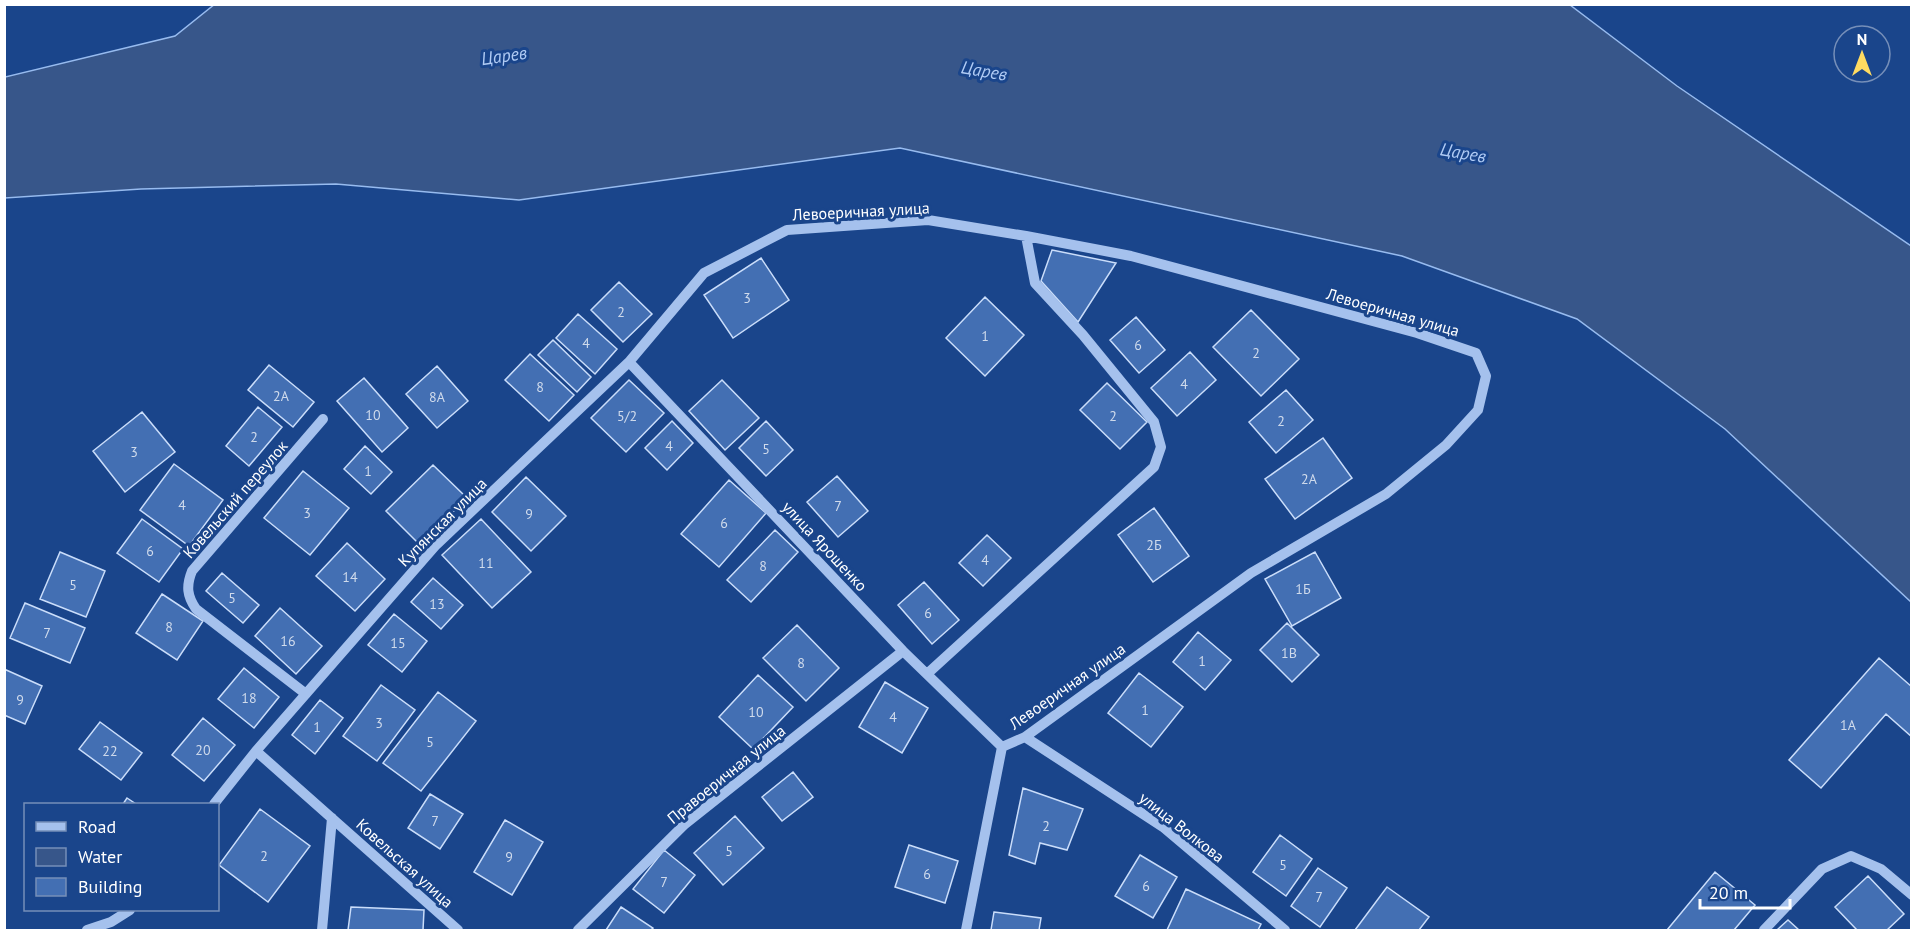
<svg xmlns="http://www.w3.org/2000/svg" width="1916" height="935" font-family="'PT Sans',sans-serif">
	<rect width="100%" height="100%" fill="#1a458b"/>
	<path fill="#37568a" stroke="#97bbef" stroke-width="1.5" d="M215,4L1570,5L1677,86L1911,246V602L1725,429L1577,319L1402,256L900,148L519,200L336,184L141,189L5,198V77L175,36Z"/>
	<path fill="#436fb3" stroke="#caddfa" stroke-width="1.5" d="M1052,250L1116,263L1078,322L1041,281Z
		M761,258L789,300L733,338L704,295Z
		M619,282L652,314L623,342L591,310Z
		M985,297L1024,335L985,376L946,338Z
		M1251,310L1299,359L1261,396L1213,347Z
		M578,314L617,349L595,374L556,338Z
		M1136,317L1165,350L1139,373L1110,340Z
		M553,340L591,377L577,392L538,355Z
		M1190,352L1216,380L1177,416L1151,388Z
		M530,354L574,395L549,421L505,380Z
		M269,365L314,402L293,427L248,390Z
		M437,366L468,401L437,428L406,394Z
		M364,378L408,428L382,452L337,401Z
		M629,380L664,413L626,452L591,418Z
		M722,380L759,418L725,450L689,411Z
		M1107,383L1147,422L1120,449L1080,410Z
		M1286,390L1313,420L1276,453L1249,422Z
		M258,407L282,427L249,466L226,446Z
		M142,412L175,452L125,492L93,451Z
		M672,421L693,443L667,470L645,448Z
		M766,421L793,450L766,476L739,448Z
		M1323,438L1352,478L1295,519L1265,479Z
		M365,446L392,472L371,494L344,469Z
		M174,464L223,500L189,546L140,510Z
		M433,465L467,498L420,545L386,511Z
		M303,471L349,508L310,555L264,518Z
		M837,476L868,511L838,537L807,502Z
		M526,477L566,516L531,551L492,512Z
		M729,480L766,513L719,567L681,534Z
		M1154,508L1189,556L1153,582L1118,535Z
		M142,519L183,549L159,582L117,553Z
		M481,519L531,572L492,608L442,555Z
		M775,530L798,552L751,602L727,580Z
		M987,535L1011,558L983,586L959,563Z
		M347,543L385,579L355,611L316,576Z
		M60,552L105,571L86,617L40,599Z
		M1315,552L1341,598L1292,626L1265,579Z
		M222,573L259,605L243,623L206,591Z
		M433,578L463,605L441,629L411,602Z
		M924,582L959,620L932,644L898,605Z
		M162,594L203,621L177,660L136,633Z
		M25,603L85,628L70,663L10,638Z
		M280,608L322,646L296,674L255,636Z
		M394,614L427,641L402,672L368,645Z
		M1287,623L1319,655L1292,682L1260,650Z
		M797,625L839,668L806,701L763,658Z
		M1198,632L1231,660L1205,690L1173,662Z
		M1879,658L1912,687V737L1886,714L1821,788L1789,760Z
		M244,668L279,697L254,728L218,699Z
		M4,669L42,686L25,724L4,715Z
		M1139,673L1183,707L1151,747L1108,713Z
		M758,675L793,707L753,749L719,717Z
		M885,682L928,708L902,753L859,727Z
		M381,685L415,710L377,761L343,736Z
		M438,692L476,721L421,791L383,763Z
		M320,700L343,718L315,754L292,735Z
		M203,718L235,745L204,781L172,755Z
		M100,722L142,753L121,780L79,749Z
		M793,772L813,797L782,821L762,797Z
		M1023,788L1083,809L1067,850L1040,843L1035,864L1009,855Z
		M430,794L463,814L440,849L408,828Z
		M127,798L136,804H123Z
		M260,809L310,846L268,902L219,865Z
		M735,816L764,848L723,885L694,853Z
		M505,820L543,842L512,895L474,872Z
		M1280,835L1312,859L1286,896L1253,872Z
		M909,845L958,861L945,903L895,887Z
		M664,850L695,875L664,913L633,889Z
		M1140,855L1177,877L1153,918L1115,896Z
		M1318,868L1347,888L1320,927L1291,906Z
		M1715,872L1755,905L1734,930H1667Z
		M1868,876L1904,914L1887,930H1857L1835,907Z
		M1387,887L1429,917L1419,930H1355Z
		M1186,889L1261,924L1258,930H1167Z
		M351,907L424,910L423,930H348Z
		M621,907L653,928L651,930H606Z
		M994,912L1041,918L1039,930H991Z
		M1788,920L1799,930H1777Z"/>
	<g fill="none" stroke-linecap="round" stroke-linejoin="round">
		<path stroke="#a5c1ed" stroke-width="10" d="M629,362L903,651L1002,747
			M927,674L1154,467L1161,447L1154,422L1083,335L1035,283L1026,236
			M306,694L196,609C187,596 186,586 192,571L323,419
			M1025,737L1163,827L1285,930
			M256,751L458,930
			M214,804L256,751L436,545L629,362L704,273L787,230L928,220L1026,236L1131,256L1417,333L1476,353L1486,376L1478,410L1446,445L1386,494L1251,573L1025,737L1002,747L966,930
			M87,930L111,922L130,910
			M322,930L332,818
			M578,930L685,824L903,651
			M1764,930L1822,869L1851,856L1881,869L1912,895"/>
	</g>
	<g text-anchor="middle" stroke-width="6" stroke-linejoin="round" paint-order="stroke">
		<g font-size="14" fill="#d0dbec">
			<text x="747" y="303">3</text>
			<text x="621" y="317">2</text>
			<text x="985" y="341">1</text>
			<text x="586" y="348">4</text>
			<text x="1138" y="350">6</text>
			<text x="1256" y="358">2</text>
			<text x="1184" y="389">4</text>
			<text x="540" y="392">8</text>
			<text x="281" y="401">2А</text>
			<text x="437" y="402">8А</text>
			<text x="373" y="420">10</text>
			<text x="627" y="421">5/2</text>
			<text x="1113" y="421">2</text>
			<text x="1281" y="426">2</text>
			<text x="254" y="442">2</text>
			<text x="669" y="451">4</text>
			<text x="766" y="454">5</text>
			<text x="134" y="457">3</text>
			<text x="368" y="476">1</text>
			<text x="1309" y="484">2А</text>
			<text x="182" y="510">4</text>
			<text x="838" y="511">7</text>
			<text x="307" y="518">3</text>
			<text x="529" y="519">9</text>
			<text x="724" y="528">6</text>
			<text x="1154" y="550">2Б</text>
			<text x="150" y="556">6</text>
			<text x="985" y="565">4</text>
			<text x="486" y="568">11</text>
			<text x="763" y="571">8</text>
			<text x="350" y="582">14</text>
			<text x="73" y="590">5</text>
			<text x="1303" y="594">1Б</text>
			<text x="232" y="603">5</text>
			<text x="437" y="609">13</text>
			<text x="928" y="618">6</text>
			<text x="169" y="632">8</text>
			<text x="47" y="638">7</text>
			<text x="288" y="646">16</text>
			<text x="398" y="648">15</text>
			<text x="1289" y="658">1В</text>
			<text x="1202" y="666">1</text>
			<text x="801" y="668">8</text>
			<text x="249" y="703">18</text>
			<text x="20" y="705">9</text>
			<text x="1145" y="715">1</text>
			<text x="756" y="717">10</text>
			<text x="893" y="722">4</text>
			<text x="379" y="728">3</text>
			<text x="1848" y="730">1А</text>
			<text x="317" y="732">1</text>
			<text x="430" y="747">5</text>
			<text x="203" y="755">20</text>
			<text x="110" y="756">22</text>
			<text x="435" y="826">7</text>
			<text x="1046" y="831">2</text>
			<text x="729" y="856">5</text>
			<text x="264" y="861">2</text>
			<text x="509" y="862">9</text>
			<text x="1283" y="870">5</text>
			<text x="927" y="879">6</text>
			<text x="664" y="887">7</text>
			<text x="1146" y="891">6</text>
			<text x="1319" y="902">7</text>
		</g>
		<g font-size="16" fill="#fff" stroke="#1a458b">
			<text transform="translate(861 211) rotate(-3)" y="6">Левоеричная улица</text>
			<text transform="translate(1393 312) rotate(16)" y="6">Левоеричная улица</text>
			<text transform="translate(235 499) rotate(-49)" y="6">Ковельский переулок</text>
			<text transform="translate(442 522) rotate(-45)" y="6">Купянская улица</text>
			<text transform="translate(825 546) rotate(47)" y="6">улица Ярошенко</text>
			<text transform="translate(1067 686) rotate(-35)" y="6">Левоеричная улица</text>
			<text transform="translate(726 774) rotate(-39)" y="6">Правоеричная улица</text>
			<text transform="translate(1182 827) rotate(38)" y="6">улица Волкова</text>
			<text transform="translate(405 863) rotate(42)" y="6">Ковельская улица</text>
		</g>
		<g font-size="18" font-style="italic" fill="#b0cbf4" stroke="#1a458b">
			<text transform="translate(504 56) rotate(-8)" y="6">Царев</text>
			<text transform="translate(984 71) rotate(10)" y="6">Царев</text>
			<text transform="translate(1463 153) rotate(10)" y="6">Царев</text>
		</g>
	</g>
	<rect width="1916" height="935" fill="none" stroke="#ffffff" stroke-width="12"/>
	<rect x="24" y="803" width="195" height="108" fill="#1a458b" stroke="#768fb9" stroke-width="1.5"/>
	<rect x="36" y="822" width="30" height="9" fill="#a5c1ed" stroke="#768fb9" stroke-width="1.5"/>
	<text x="78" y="833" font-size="18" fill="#ffffff">Road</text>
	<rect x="36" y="848" width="30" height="18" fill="#37568a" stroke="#768fb9" stroke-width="1.5"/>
	<text x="78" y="863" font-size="18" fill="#ffffff">Water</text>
	<rect x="36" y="878" width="30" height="18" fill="#436fb3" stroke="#768fb9" stroke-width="1.5"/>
	<text x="78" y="893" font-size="18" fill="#ffffff">Building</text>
	<g transform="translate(1862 54)"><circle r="28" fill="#1a458b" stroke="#768fb9" stroke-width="1.5"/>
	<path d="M0-4.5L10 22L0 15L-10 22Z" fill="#ffdb61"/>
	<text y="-9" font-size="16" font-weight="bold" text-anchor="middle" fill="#ffffff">N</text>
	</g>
	<path d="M1700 899v9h90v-9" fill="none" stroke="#ffffff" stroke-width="3"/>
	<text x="1709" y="899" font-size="18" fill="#ffffff" stroke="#1a458b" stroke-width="4.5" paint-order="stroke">20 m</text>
</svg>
